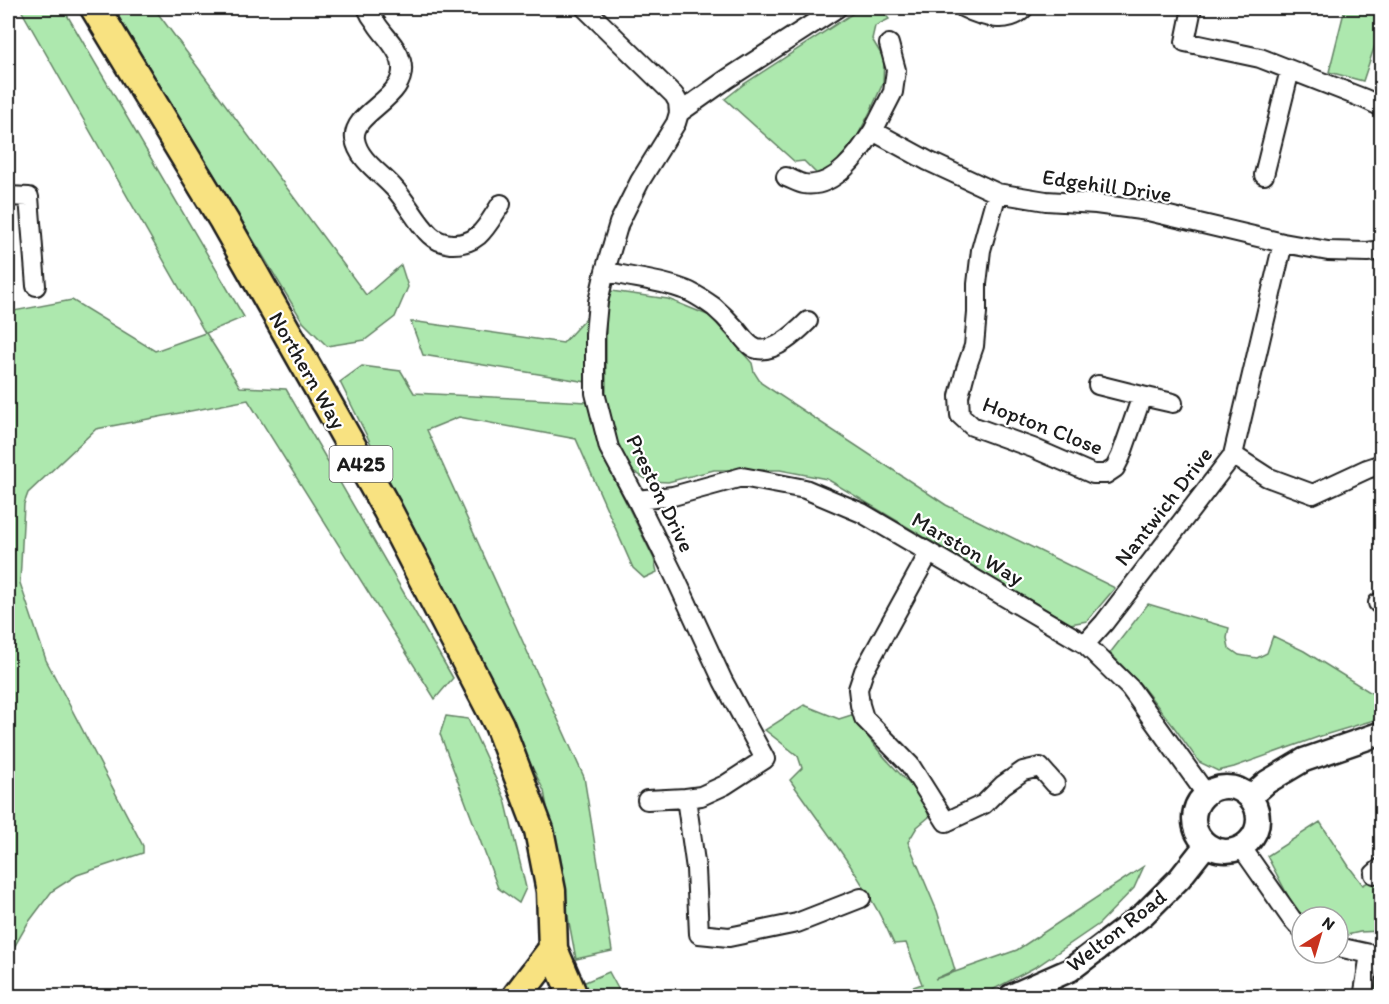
<svg xmlns="http://www.w3.org/2000/svg" width="1389" height="1004" font-family="Itim,sans-serif">
	<rect width="100%" height="100%" fill="#fff"/>
	<filter id="ink" filterUnits="userSpaceOnUse"><feTurbulence type="fractalNoise" baseFrequency=".0167" numOctaves="2"/><feDisplacementMap in="SourceGraphic" scale="12" xChannelSelector="R" yChannelSelector="G"/><feConvolveMatrix kernelMatrix="1 2 1 2 8 2 1 2 1" color-interpolation-filters="sRGB"/></filter>
	<g filter="url(#ink)">
		<path fill="#ade8ae" stroke="#648265" stroke-width="1.5" d="M20,8H63L244,317L206,333L240,387L286,389L453,678L435,699L248,400L96,429L28,493L24,504L20,583L46,660L143,846V853L77,875L52,891L28,923L13,949L8,945V312L72,300L155,351L205,333Z
			M113,8H154L366,295L401,265L408,287L395,317L365,340L327,346L303,322Z
			M861,8H880L889,19L875,26L872,39L884,59L883,83L870,112L849,152L835,166L817,174L804,161L795,162L725,99L744,84Z
			M1345,8H1381V27L1363,81L1329,72Z
			M611,291L668,299L710,316L752,363L754,372L761,383L946,505L1115,588L1087,621L1070,624L827,479L780,470H714L668,482L649,481L628,468L606,422V315Z
			M587,317V382L423,355L411,322H418L563,343Z
			M362,366L401,371L414,393L587,402L601,452L654,559L657,572L644,578L633,568L576,439L459,417L427,430L584,777L612,951L576,959L544,791L340,382Z
			M1148,604L1229,628L1227,638L1229,648L1239,655L1257,658L1267,653L1273,636L1304,651L1378,697L1381,702V718L1321,736L1234,767L1218,771L1199,762L1174,727L1141,685L1110,653Z
			M804,705L839,719L858,713C861,720 863,729 867,735C883,762 922,788 929,817L917,827L908,842L937,911L955,970L935,979L1017,950L1144,866L1134,888L1099,924L1039,965L983,995L977,996H887L922,984L906,943L894,944C868,884 827,833 790,780L802,768L798,756L765,730Z
			M446,716L468,719L505,799L526,888L519,903L498,888L440,734Z
			M1320,822L1350,868L1363,885L1381,875V931L1360,932L1338,937V917H1302L1295,909L1267,856Z
			M1378,967H1381V996H1373Z
			M609,972L622,996H581L578,985Z"/>
		<g fill="none" stroke-linecap="round" stroke-linejoin="round">
			<g stroke="#1c1c1c" stroke-width="22">
				<path id="minor" d="M367,8C369,13 372,18 376,23C384,36 397,46 401,61C411,98 351,111 355,139C358,160 382,174 394,188C407,202 417,223 430,235C436,241 444,243 451,244C480,245 487,225 501,204
					M585,8L674,95L678,102L679,113
					M837,8L727,79L679,113L676,123L640,181L619,223L605,271L598,302L595,334V393L609,448L637,500L675,577L723,681L765,759L725,785L701,796L686,798L696,869L699,934L729,937L797,923L861,898
					M964,8C982,17 1009,25 1024,8
					M1192,8L1185,42L1260,58L1365,99L1382,107
					M873,131L893,92L896,70L889,44
					M1264,175L1290,70
					M786,177C792,179 798,183 804,184C835,189 859,153 873,131L928,161L997,193L1046,201L1096,204L1148,211L1283,243L1328,251L1368,252L1382,250
					M997,193L981,250L977,284V313L974,346L966,369L959,396L960,415L972,426L1033,448L1093,474H1106L1115,468L1121,456L1142,396L1098,385
					M8,196L29,197L36,286
					M605,271C633,279 663,280 690,292C698,296 707,302 714,307C721,313 728,320 734,327C741,334 747,346 757,349C775,353 797,332 808,321
					M1142,396L1173,403
					M1233,455L1267,477L1313,494L1367,469L1382,464
					M637,500L673,496L742,477L805,489L862,513L1085,644L1130,688L1206,794
					M929,553L864,671L858,689L860,705L864,718L910,765L946,822L984,804L1003,785L1023,771L1040,767L1055,784
					M1378,603L1382,601
					M1085,644L1104,623L1233,455L1283,243
					M647,800L686,798
					M1242,848L1291,918L1302,930
					M1374,874L1382,867
					M1338,947L1370,954L1382,953
					M1365,996L1364,992L1370,954"/>
			</g>
			<g stroke="#1c1c1c" stroke-width="27">
				<path id="tertiary" d="M1194 819a32 32 0 1 1 64 0a32 32 0 1 1-64 0Z
					M1250,797L1267,782L1304,760L1382,733
					M1011,996L1070,970L1144,914L1180,878L1206,845"/>
			</g>
			<g stroke="#1c1c1c" stroke-width="33">
				<path id="primary" d="M95,8L224,221L387,509L499,725L539,830L551,891L553,949L573,996
					M517,996L553,949"/>
			</g>
			<use href="#minor" stroke="#fff" stroke-width="18"/>
			<use href="#tertiary" stroke="#fff" stroke-width="22"/>
			<use href="#primary" stroke="#f8e281" stroke-width="28"/>
		</g>
	</g>
	<g text-anchor="middle" stroke-width="4.5" stroke-linejoin="round" paint-order="stroke">
		<rect fill="#fff" stroke="#606060" stroke-width="1.5" x="329.5" y="446" width="63" height="36" rx="4.5"/>
		<g font-size="21" font-weight="bold" fill="#1c1c1c">
			<text x="361" y="471">A425</text>
		</g>
		<g font-size="22" fill="#1c1c1c" stroke="#fff">
			<text transform="translate(1107 185) rotate(8)" y="8">Edgehill Drive</text>
			<text transform="translate(308 370) rotate(60)" y="8">Northern Way</text>
			<text transform="translate(1043 425) rotate(21)" y="8">Hopton Close</text>
			<text transform="translate(661 493) rotate(64)" y="8">Preston Drive</text>
			<text transform="translate(1163 506) rotate(-52)" y="8">Nantwich Drive</text>
			<text transform="translate(968 548) rotate(30)" y="8">Marston Way</text>
			<text transform="translate(1116 930) rotate(-38)" y="8">Welton Road</text>
		</g>
	</g>
	<rect width="1389" height="1004" fill="none" stroke="#fff" stroke-width="30"/>
	<rect x="15" y="15" width="1359" height="974" fill="none" stroke="#1c1c1c" stroke-width="2" filter="url(#ink)"/>
	<g transform="translate(1320 935) rotate(37)"><circle r="28" fill="#ffffff" stroke="#a4a4a4" stroke-width="1.5"/>
	<path d="M0-4.5L10 22L0 15L-10 22Z" fill="#c8321e"/>
	<text y="-9" font-size="16" font-weight="bold" text-anchor="middle" fill="#1c1c1c">N</text>
	</g>
</svg>
